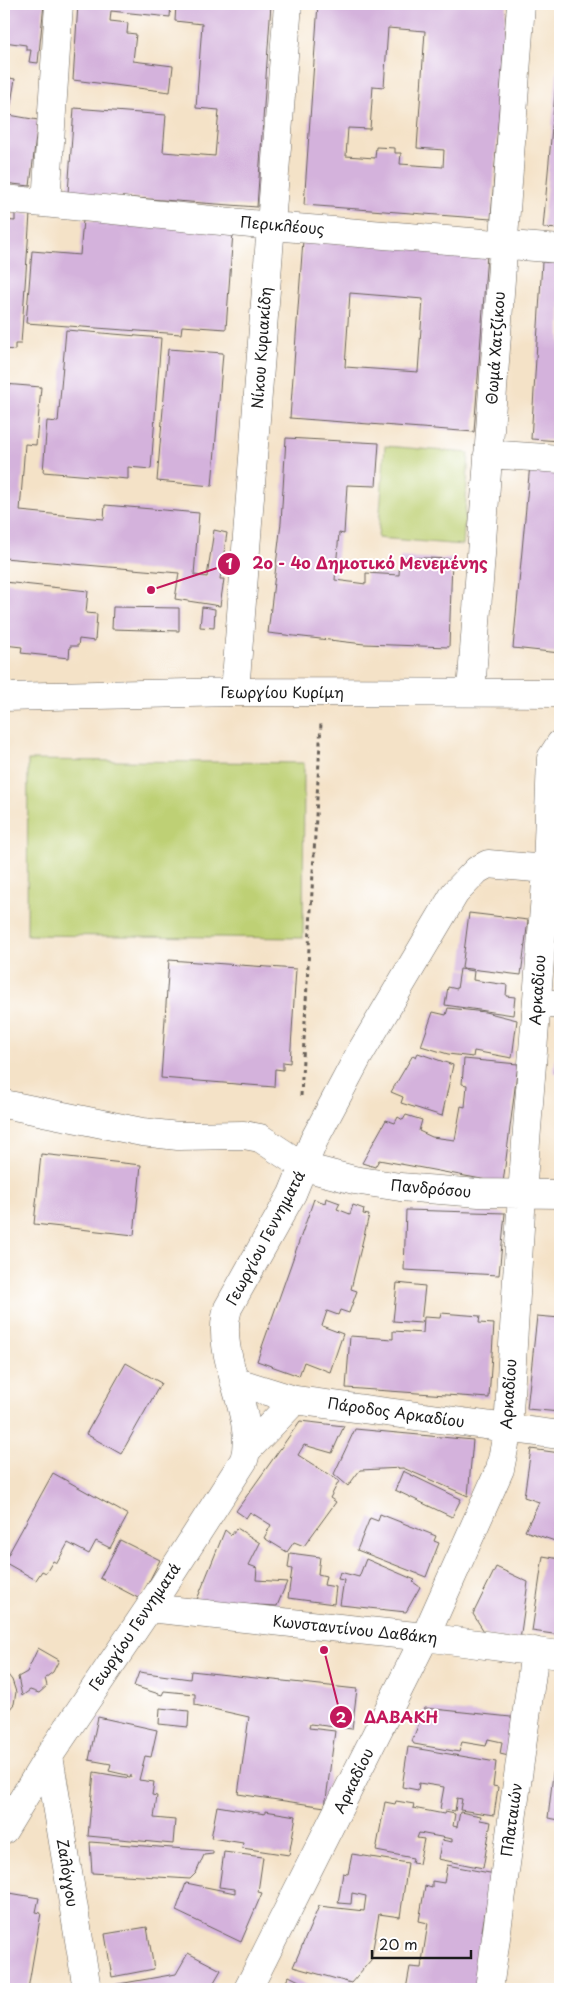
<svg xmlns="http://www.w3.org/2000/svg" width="564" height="1993" font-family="'Playpen Sans',sans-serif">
	<rect width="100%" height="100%" fill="#fff"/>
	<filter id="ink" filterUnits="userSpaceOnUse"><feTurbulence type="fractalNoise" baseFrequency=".02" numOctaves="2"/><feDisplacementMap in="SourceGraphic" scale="10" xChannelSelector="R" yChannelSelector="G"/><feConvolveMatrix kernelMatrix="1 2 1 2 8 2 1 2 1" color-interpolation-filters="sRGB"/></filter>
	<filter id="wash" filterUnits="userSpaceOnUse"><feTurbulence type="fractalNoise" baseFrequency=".0096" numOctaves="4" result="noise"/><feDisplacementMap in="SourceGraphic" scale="20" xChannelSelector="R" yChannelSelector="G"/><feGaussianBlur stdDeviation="1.12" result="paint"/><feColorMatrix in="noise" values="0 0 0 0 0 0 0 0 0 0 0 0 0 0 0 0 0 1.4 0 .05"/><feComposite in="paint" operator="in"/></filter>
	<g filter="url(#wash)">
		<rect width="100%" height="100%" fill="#f4e2c7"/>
		<path fill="#bed074" stroke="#6d7648" d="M385,446L469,453L463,545L378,538Z
			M28,760L304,763L303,938L27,935Z"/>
		<g id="blocks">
			<path fill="#d4b2dc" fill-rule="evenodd" d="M4,4H44L38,63L29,62L31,50H26V45L4,42Z
				M78,4H171L170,17L111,11L110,21L128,23L127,33L136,34L133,61L173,66L170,92L73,80Z
				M176,4H271L257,207L68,193L74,108L166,115L163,152L215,156L219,110L196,108L202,24L175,21Z
				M318,4H507L491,219L304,205ZM388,28L425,31L417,148L444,150L443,167L400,164L401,153H395V148L376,147L375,158L346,156L348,128L370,129L373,86L384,87Z
				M559,49H560V229L543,228Z
				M4,77L15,79L9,115L38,120L30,186L4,183Z
				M15,213L30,214L21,344H15V350L4,349V220L15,221Z
				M83,220L233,232L226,329L182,326L181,334L26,323L32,251L80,255Z
				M303,240L487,254L474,432L290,418ZM350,293L423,299L418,372L345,367Z
				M542,262L560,263V441L531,439Z
				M66,330L161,338L151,469L128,467V479L43,472L47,421L58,422Z
				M168,349L223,353L212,486L157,481Z
				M4,384L41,387L36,445L25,444L20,511L104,519L105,505L199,513L194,575L207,577L214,530L227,533L220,579H224L220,606L175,599L179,573L4,558Z
				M286,438L379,443L376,486L347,485L344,534L339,533L335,580L366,584V573L399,575L400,557L452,559L449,647L364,644L268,633L281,523Z
				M530,464L560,466V653L513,648Z
				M4,582L88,591L86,613L97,614L95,641L79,639L78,646H70L69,658L21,653L22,647L4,645Z
				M113,607L179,608V631L112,629Z
				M202,607L215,609L214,628L200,627Z
				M469,913L528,920L521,975L462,968Z
				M169,960L296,969L290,1063L283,1062V1070L275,1069L274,1087L161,1078Z
				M460,969L474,971L473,980L507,985L506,996L515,997L513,1015L445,1005L448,987L457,989Z
				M448,1008L485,1012L517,1020L512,1058L474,1051L473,1057L448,1054L421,1046L433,1012L446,1015Z
				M558,1029H560V1074L554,1073Z
				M418,1053L453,1065L442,1116L401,1103L403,1097L391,1092L413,1055L416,1057Z
				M464,1059L518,1064L503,1183L379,1160L375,1167L362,1163L386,1120L395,1123L398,1117L403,1120L406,1115L422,1120L419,1131L432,1137L455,1140L461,1106L465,1107L467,1085L462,1084Z
				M41,1154L141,1165L134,1235L34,1224Z
				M326,1198L340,1203L337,1209L350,1214L353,1205L364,1209L363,1214L369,1215L351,1289L357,1291L349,1313L340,1310L338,1315L327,1311L322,1326L343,1334L330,1372L304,1362L299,1376L257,1361L314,1199L325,1203Z
				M406,1210L505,1213L499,1275L404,1270Z
				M397,1283L425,1286L421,1323L393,1321Z
				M441,1313L480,1316L479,1323L494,1324L489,1398L346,1388L350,1336L393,1339V1331L423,1333L424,1317L440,1318Z
				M537,1316L560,1318V1412L527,1409Z
				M126,1363L161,1383L121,1454L86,1434Z
				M300,1421L344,1426L332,1453L304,1445L298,1455L339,1481L330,1498L336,1502L304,1546L294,1542L287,1552L264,1538L271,1525L250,1512L246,1518L236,1511Z
				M355,1429L473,1440L468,1496L403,1468L360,1470L348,1486L334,1474Z
				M531,1449L560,1453V1536L558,1542L525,1531L539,1502L524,1497Z
				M403,1471L461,1499L452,1517L395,1490Z
				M53,1473L128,1515L110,1548L96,1541L89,1554L68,1543L57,1563L53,1561L46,1573L42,1571L36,1580L4,1562Z
				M380,1514L436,1536L434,1541L439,1543L426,1577L357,1550L370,1518L378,1521Z
				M237,1528L260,1543L249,1565L257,1568L256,1580L287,1582L277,1606L196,1602L225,1530L231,1535Z
				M120,1540L160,1560L140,1599L100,1578Z
				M290,1553L320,1557L318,1574L326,1576L324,1585L336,1587L334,1604L288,1598L292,1569L288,1568Z
				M543,1556L560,1559V1635L532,1631Z
				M366,1559L415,1580L413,1582L420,1587L406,1612L340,1605L344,1580L338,1579L340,1572L359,1577Z
				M496,1567L528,1582L520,1640L487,1636L473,1614Z
				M38,1648L59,1660L53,1672L45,1678L47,1686L39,1693L30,1690L22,1696L18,1677L27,1672Z
				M4,1670L12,1680L16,1692L14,1704L4,1716Z
				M191,1671L357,1689L352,1729L310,1724L309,1728L335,1731L325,1807L238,1794L249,1717L195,1705V1694L164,1691L162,1695L134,1686L139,1672L190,1679Z
				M160,1708L189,1711L188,1727L159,1724Z
				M425,1708L520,1718L513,1757L500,1754L502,1742L488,1739L486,1746L462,1742L459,1752L414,1744L412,1741Z
				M98,1717L157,1730L151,1757L145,1756L139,1780L154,1782L152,1795L157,1796L154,1818L175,1820L173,1844L88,1836L94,1772L130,1778L131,1776L109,1771L111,1764L89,1760Z
				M557,1739H560V1820L548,1818Z
				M408,1747L496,1762L493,1786L498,1787L494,1815L460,1810L462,1799L457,1798L455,1811L440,1809L444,1787L419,1783L418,1790L402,1787Z
				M396,1801L414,1804L413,1808L444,1814L445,1812L455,1814L453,1826L457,1827L460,1812L481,1816L480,1820L491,1822L483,1868L438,1859L442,1840L452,1842V1839L419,1833L417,1838L424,1839L419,1864L412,1863L413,1858L376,1851L385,1802L395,1804Z
				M217,1806L265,1814V1811L296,1816L289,1855L242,1848L243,1843L211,1838Z
				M90,1842L213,1851V1854L204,1855L196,1873L190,1879L92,1873Z
				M224,1852L263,1857L258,1892L262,1893L241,1942L176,1911L186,1883L235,1893V1889L219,1887Z
				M352,1854L408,1863L400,1917L379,1914L371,1960L351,1983L293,1967L319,1906L364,1911L366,1896L352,1893L351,1904L338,1903L343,1873L348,1874Z
				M447,1865L495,1874L490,1907H486L482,1931H486L477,1989H406L410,1967L421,1968L428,1923L419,1921L425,1886L432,1888V1881L444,1883Z
				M4,1892L39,1898L36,1912L41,1913L28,1989H4Z
				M147,1927L154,1969L112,1977L105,1934Z
				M188,1953L221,1970L210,1989H113V1985L176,1974Z
				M289,1976L315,1989H282Z"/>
		</g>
	</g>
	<g filter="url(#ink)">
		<use href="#blocks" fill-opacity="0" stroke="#686158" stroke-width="1"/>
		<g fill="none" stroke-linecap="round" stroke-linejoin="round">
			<g stroke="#686158" stroke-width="29">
				<path id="minor" d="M4,199L271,226L560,249
					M46,203L59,4
					M488,454L560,459
					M235,692L288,4
					M471,692L521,4
					M4,697L235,692L560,693
					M537,1002L560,1005
					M4,1104L142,1132L178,1136L244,1135L260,1138L304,1167L354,1180L400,1187L479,1193L560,1194
					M234,1381L295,1400L560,1435
					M248,1449L295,1400
					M149,1608L425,1637L560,1655
					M49,1756L87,1989
					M4,1830L49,1756L149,1608L244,1460C258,1415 213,1356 228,1308L292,1194L314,1140L359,1055L455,893L477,870L488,864L547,869
					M248,1989L425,1637L500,1469L508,1429L522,1194L547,869L551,758L560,744
					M489,1989L535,1651"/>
			</g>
			<path stroke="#686158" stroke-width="3" stroke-dasharray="4 4" stroke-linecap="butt" d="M301,1096L321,723"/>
			<use href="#minor" stroke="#fff" stroke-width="28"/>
		</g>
	</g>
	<g text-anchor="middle" stroke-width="4" stroke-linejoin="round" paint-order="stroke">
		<g font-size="15" fill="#1c1c1c" stroke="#fff">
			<text transform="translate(282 226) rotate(5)" y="5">Περικλέους</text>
			<text transform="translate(262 348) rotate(-86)" y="5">Νίκου Κυριακίδη</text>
			<text transform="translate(496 348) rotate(-86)" y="5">Θωμά Χατζίκου</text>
			<text x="282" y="698">Γεωργίου Κυρίμη</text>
			<text transform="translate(538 990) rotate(-86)" y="5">Αρκαδίου</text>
			<text transform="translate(431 1189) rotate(5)" y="5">Πανδρόσου</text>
			<text transform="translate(266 1238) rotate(-62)" y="5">Γεωργίου Γεννηματά</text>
			<text transform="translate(509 1394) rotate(-86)" y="5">Αρκαδίου</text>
			<text transform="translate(396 1413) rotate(8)" y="5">Πάροδος Αρκαδίου</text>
			<text transform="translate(135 1627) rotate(-56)" y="5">Γεωργίου Γεννηματά</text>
			<text transform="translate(355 1630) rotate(6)" y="5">Κωνσταντίνου Δαβάκη</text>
			<text transform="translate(354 1781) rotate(-64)" y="5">Αρκαδίου</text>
			<text transform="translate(512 1820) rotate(-82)" y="5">Πλαταιών</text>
			<text transform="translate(67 1873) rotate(81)" y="5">Ζαλόγγου</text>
		</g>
	</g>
	<path fill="none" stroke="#c2185b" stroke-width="2" d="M151 590L229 564M324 1650L341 1717"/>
	<g fill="#c2185b" stroke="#fff" stroke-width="2">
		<circle cx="151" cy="590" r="5"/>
		<circle cx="324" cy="1650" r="5"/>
		<circle cx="229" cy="564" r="12"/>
		<circle cx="341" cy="1717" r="12"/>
	</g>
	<g font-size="15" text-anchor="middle" font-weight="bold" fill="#fff">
		<text x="229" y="569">1</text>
		<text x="341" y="1723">2</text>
	</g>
	<g font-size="16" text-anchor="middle" font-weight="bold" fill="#c2185b" stroke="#fff" stroke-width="4" stroke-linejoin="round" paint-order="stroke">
		<text x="370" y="569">2o - 4o Δημοτικό Μενεμένης</text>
		<text x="401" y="1723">ΔΑΒΑΚΗ</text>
	</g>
	<rect width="564" height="1993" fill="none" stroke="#fff" stroke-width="20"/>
	<path d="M372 1950v8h99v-8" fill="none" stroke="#1c1c1c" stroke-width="2.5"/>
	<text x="379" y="1950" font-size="15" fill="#1c1c1c" stroke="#ffffff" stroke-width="4" paint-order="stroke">20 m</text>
</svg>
